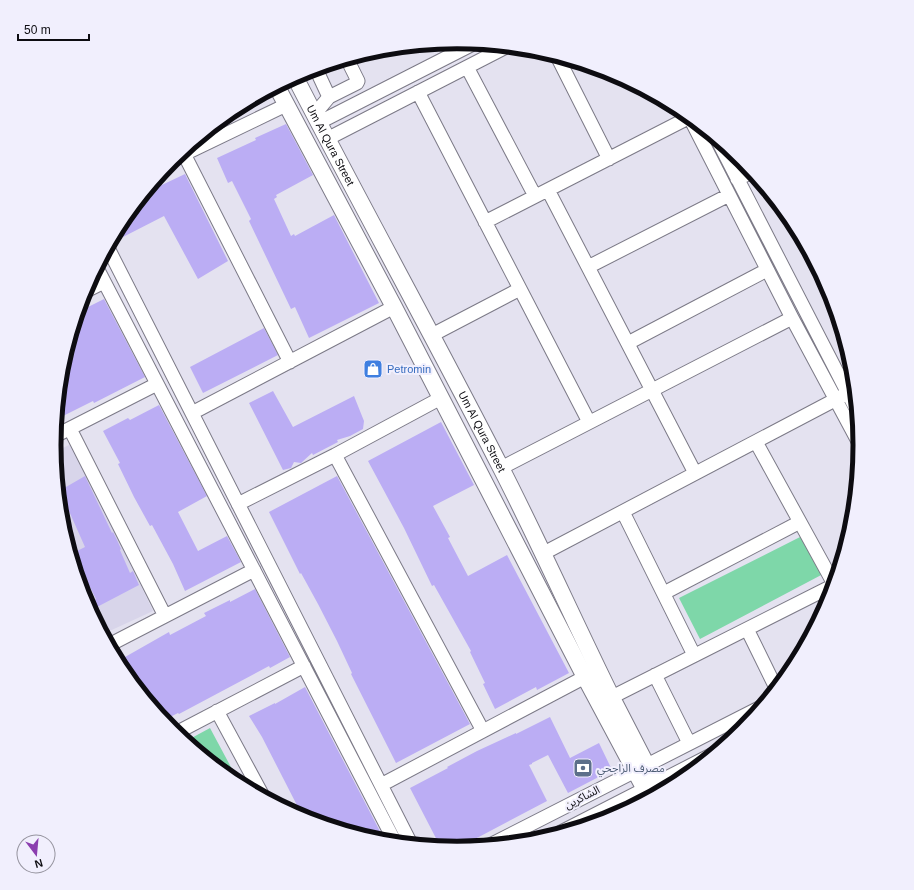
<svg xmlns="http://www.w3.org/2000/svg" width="914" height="890" font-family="Helvetica,'Noto Sans Arabic',sans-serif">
	<rect width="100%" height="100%" fill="#e4e2f0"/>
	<path fill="#d8d5ea" d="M73,443L153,611L103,634L85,599L62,523L55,452Z"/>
	<path fill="#7ed7a9" d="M804,535L825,573L700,639L679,598Z
		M210,728L240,784L233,780L186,741Z"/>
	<path fill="#bbadf4" d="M286,124L313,175L276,195L277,197L274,199L291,236L294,234L295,236L334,215L379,303L309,338L295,307L291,309L249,221L251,219L232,181L228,183L217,158L256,140L255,138Z
		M185,174L228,261L198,279L164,216L123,237L118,228L122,221L145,193Z
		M104,299L145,377L94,403L93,401L57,419L62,366L77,315L83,312L82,310Z
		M264,328L278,355L203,393L190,367Z
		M273,391L293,427L354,396L364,421L363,429L350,436L337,440L338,442L313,455L312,453L301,463L294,462L291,468L283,470L249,403Z
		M159,405L207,496L178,512L198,551L227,536L241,562L185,591L173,564L152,525L150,526L134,497L118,464L120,463L103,431L128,418L130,420Z
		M441,422L474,485L433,506L450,537L448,538L468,576L507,555L569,673L537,690L536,687L495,709L483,684L485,683L470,652L471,651L434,585L432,586L404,528L368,461Z
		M85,476L112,533L113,532L117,540L121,549L120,550L123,557L130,573L133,571L139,585L97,607L93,601L96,599L81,569L78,570L72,557L71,554L85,547L65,502L60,505L58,488L64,485L66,487Z
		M337,476L470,724L396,763L351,674L352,673L337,641L318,604L301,573L300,574L269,512Z
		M255,589L290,657L270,668L269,666L179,714L178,713L164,720L122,669L118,661L169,632L170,635L206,616L204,613L230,600V602Z
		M305,687L385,841L378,840L349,831L345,824L335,827L303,817L262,737L249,716L275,703V704Z
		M550,717L570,758L599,743L612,770L568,793L548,755L532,763V764L529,765L547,801L458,848L440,846L410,788L448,768L447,767L477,751L516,733V734Z"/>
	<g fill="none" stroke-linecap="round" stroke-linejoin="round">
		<g stroke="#7c7a87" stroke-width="15">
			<path id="minor" d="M557,56L609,159
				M467,67L535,196
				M418,92L589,422
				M329,97L357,83L358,81L347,59
				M314,115L329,97L316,69
				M690,118L792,318L860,445
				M318,123L473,44
				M327,139L506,47
				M717,139L856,409
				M184,154L290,362
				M172,160L286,105
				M737,179L752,172
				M548,190L695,473
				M485,222L690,117
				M108,248L411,844
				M588,267L729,195
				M97,268L395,842
				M84,292L104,282
				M432,335L520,289
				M628,343L767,270
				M192,413L394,307
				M70,429L165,616
				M55,436L157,384
				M756,442L834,584
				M335,455L483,731
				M501,468L792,318
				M238,504L335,455L441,398
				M623,512L694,655
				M544,553L848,393
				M664,593L800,522
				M747,629L776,688
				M109,645L254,570
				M655,675L689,743
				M612,697L834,585
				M217,711L263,796
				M176,733L304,666
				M381,785L585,677
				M559,833L713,754
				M490,845L761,707"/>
		</g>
		<g stroke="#7c7a87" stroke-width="18">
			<g id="major">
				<path id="s1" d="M295,77C362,207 433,335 500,466C539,542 574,621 612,698C628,729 644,760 660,791"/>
				<path d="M277,87L394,307L585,677L649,797"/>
			</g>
		</g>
		<use href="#minor" stroke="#fff" stroke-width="13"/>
		<use href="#major" stroke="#fff" stroke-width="16"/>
	</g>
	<defs>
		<g id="shop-square" transform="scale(1)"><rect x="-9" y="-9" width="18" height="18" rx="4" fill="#3f7fe0" stroke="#f1effd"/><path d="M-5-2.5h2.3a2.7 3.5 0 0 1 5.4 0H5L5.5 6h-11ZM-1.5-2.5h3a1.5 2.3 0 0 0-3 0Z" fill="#fff"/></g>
		<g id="bank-square" transform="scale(1)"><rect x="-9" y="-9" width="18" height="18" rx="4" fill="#5c6f8a" stroke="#f1effd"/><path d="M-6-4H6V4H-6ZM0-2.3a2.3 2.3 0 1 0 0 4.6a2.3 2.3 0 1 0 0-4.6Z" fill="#fff"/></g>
	</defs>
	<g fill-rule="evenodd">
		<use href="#shop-square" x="373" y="369"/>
		<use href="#bank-square" x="583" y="768"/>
	</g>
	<g text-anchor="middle" stroke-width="4" stroke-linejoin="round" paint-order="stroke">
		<g font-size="11" fill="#0d0c11" stroke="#f1effd">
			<text dy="4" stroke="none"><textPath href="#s1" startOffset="77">Um Al Qura Street</textPath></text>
			<text dy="4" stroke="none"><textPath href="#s1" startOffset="401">Um Al Qura Street</textPath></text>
			<text transform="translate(582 797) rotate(-27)" y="4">الشاكرين</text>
		</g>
		<g font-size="11" fill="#366cbe" stroke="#f1effd" text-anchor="start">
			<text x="387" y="373">Petromin</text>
		</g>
		<g font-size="11" fill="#4e5e75" stroke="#f1effd" text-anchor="start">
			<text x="597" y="772">مصرف الراجحي</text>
		</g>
	</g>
	<path d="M0 0H914V890H0ZM61 445a396 396 0 1 1 792 0a396 396 0 1 1-792 0Z" fill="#f1effd" fill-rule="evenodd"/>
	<path fill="none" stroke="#0d0c11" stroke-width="5" d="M61 445a396 396 0 1 1 792 0a396 396 0 1 1-792 0Z"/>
	<g transform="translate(36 854) rotate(164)"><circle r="19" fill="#f1effd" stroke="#96949f"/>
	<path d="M0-3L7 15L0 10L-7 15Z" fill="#8b3eaf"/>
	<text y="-6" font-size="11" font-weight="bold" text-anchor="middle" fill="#0d0c11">N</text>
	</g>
	<path d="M18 34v6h71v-6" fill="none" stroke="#0d0c11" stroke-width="2"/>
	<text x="24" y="34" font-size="12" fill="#0d0c11" stroke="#f1effd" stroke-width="3" paint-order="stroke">50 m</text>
</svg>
